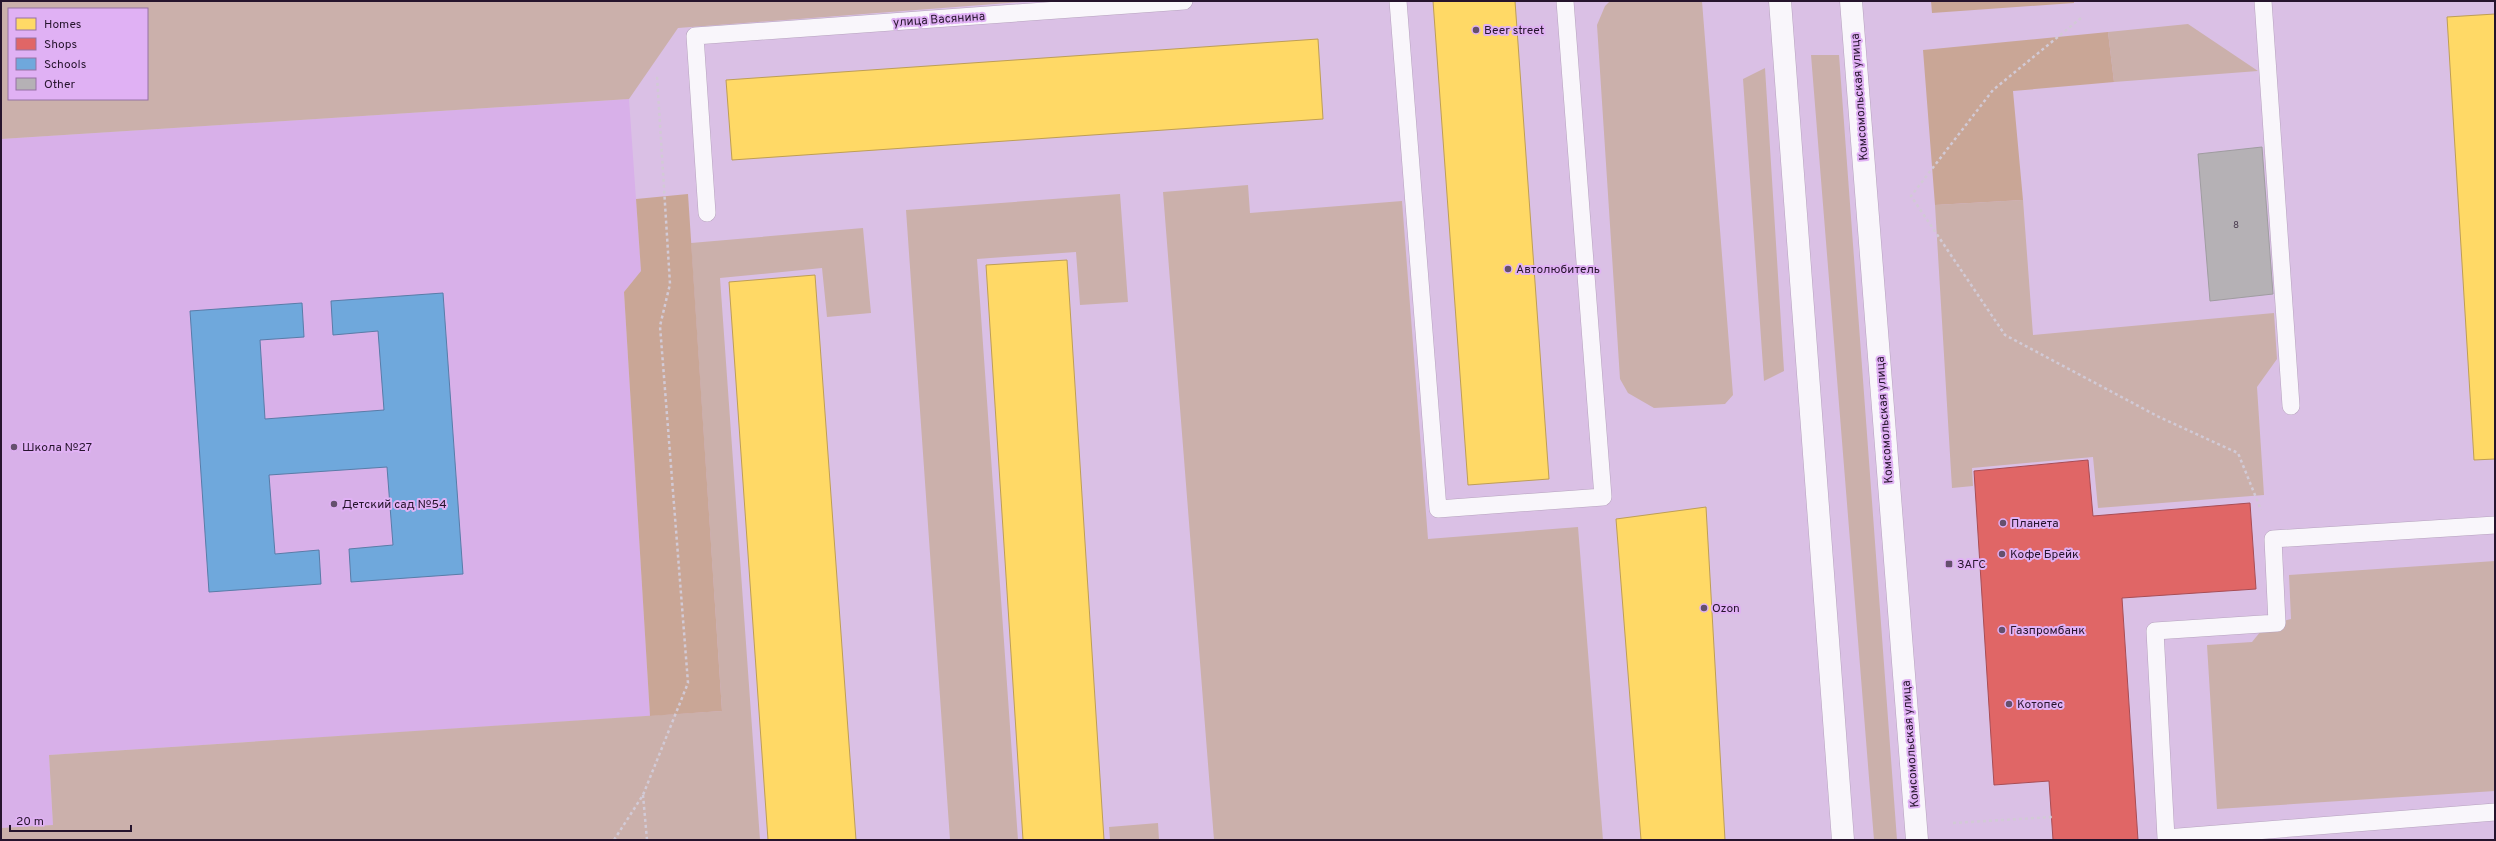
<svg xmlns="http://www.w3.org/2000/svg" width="2496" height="841" font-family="Overpass,sans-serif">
	<rect width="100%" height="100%" fill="#dac0e5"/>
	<path fill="#d8b0e9" d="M629,99L641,271L624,292L650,716L49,755L53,825L1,828V139Z"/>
	<path fill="#cbb0ab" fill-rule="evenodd" d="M1,1H1035L678,28L629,99L1,139ZM9,9H147V99H9Z
		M1610,1H1702L1733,395L1725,404L1654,408L1628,393L1620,379L1597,25L1605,6Z
		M2188,24L2258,71L2114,82L2108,32Z
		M1811,55H1839L1897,840H1874Z
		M1765,68L1784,371L1764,381L1743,79Z
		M1248,185L1250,213L1402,201L1428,539L1578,527L1603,840H1214L1163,192Z
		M1120,194L1128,302L1080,305L1076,252L977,259L1018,840H950L906,210Z
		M2023,200L2033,335L2274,313L2277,359L2257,387L2264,495L2098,508L2093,457L1972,468L1973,486L1952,488L1935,205Z
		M863,228L871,313L827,317L822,268L720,278L760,840H1V828L53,825L49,755L722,711L691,243Z
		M2495,561V791L2217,809L2207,645L2252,642L2265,626L2291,619L2289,575Z
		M1158,823L1159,840H1110L1109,827Z"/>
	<path fill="#c9a696" d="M1931,1H2074V3L1932,13Z
		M2108,32L2114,82L2013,91L2023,200L1935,205L1923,50Z
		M688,194L722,711L650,716L624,292L641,271L636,199Z"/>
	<path fill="#ffd966" stroke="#be9e55" d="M1433,1H1515L1549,479L1468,485Z
		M2495,14V459L2474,460L2447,17Z
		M1318,39L1323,119L732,160L726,80Z
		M1067,260L1104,840H1023L986,265Z
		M815,275L856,840H768L729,282Z
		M1706,507L1725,840H1641L1616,519Z"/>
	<path fill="#e06666" stroke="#a84d55" d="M2088,460L2093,516L2250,503L2256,589L2122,598L2138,840H2053L2049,781L1994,785L1974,471Z"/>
	<path fill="#6fa8dc" stroke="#597ca8" d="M443,293L463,574L351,582L349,549L393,545L387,467L269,475L275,554L319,550L321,584L209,592L190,311L302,303L304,337L260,340L265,419L384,410L378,331L333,335L331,301Z"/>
	<path fill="#b5b1b5" stroke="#9f9ca0" d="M2262,147L2273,294L2210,301L2198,154Z"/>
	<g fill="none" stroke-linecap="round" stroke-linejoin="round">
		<g stroke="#b6a2be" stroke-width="18">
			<path id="service" d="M1398,1L1438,509L1603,497L1565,1
				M2263,1L2291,406
				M707,213L695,36L1184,1
				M2495,525L2273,539L2277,623L2155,631L2166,838L2495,812"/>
		</g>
		<g stroke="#b6a2be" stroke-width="23">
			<path id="tertiary" d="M1780,1L1843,840
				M1851,1L1917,840"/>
		</g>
		<path stroke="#d2cad6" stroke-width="2.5" stroke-dasharray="3 3" stroke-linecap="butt" d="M2081,18L1993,90L1911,196L2005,335L2159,417L2238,453L2261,510
			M643,795L647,840
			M1953,823L2052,817
			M614,840L643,795L688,683L660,326L670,284L657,76"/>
		<use href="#service" stroke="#f9f6fb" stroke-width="17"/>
		<use href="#tertiary" stroke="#f9f6fb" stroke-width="22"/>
	</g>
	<g fill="#65506d" stroke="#e0b1f4" stroke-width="1.5">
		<circle cx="1476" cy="30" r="4"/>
		<circle cx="1508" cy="269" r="4"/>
		<circle cx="14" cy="447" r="4"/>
		<circle cx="334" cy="504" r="4"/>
		<circle cx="2003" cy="523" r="4"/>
		<circle cx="2002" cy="554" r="4"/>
		<rect x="1945" y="560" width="8" height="8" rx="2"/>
		<circle cx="1704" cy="608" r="4"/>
		<circle cx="2002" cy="630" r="4"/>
		<circle cx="2009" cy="704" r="4"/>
	</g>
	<g text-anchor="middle" stroke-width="4" stroke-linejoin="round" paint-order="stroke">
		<g font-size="10" fill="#4a3b4f">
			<text x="2236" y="228">8</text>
		</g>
		<g font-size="12" fill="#26142d" stroke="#e0b1f4">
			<text transform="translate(939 19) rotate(-4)" y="4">улица Васянина</text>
			<text transform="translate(1859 97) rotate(-94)" y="4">Комсомольская улица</text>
			<text transform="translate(1884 420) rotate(-94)" y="4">Комсомольская улица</text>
			<text transform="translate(1910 744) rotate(-94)" y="4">Комсомольская улица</text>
		</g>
		<g font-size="12" fill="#26142d" stroke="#e0b1f4" text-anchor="start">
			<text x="1484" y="34">Beer street</text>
			<text x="1516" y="273">Автолюбитель</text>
			<text x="22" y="451">Школа №27</text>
			<text x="342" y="508">Детский сад №54</text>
			<text x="2011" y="527">Планета</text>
			<text x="2010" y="558">Кофе Брейк</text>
			<text x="1957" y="568">ЗАГС</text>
			<text x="1712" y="612">Ozon</text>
			<text x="2010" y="634">Газпромбанк</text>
			<text x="2017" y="708">Котопес</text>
		</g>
	</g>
	<rect width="2496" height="841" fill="none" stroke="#26142d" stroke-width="4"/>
	<rect x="8" y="8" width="140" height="92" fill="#e0b1f4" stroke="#9672a4"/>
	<rect x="16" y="18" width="20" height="12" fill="#ffd966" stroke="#9672a4"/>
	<text x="44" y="28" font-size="12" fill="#26142d">Homes</text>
	<rect x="16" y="38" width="20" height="12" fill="#e06666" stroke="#9672a4"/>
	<text x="44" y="48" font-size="12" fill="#26142d">Shops</text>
	<rect x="16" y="58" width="20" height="12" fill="#6fa8dc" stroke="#9672a4"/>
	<text x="44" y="68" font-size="12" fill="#26142d">Schools</text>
	<rect x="16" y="78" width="20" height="12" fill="#b5b1b5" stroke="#9672a4"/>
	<text x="44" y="88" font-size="12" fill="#26142d">Other</text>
	<path d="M10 825v6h121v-6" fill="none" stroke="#26142d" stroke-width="2"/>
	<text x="16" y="825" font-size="12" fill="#26142d" stroke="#e0b1f4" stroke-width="3" paint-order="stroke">20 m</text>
</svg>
